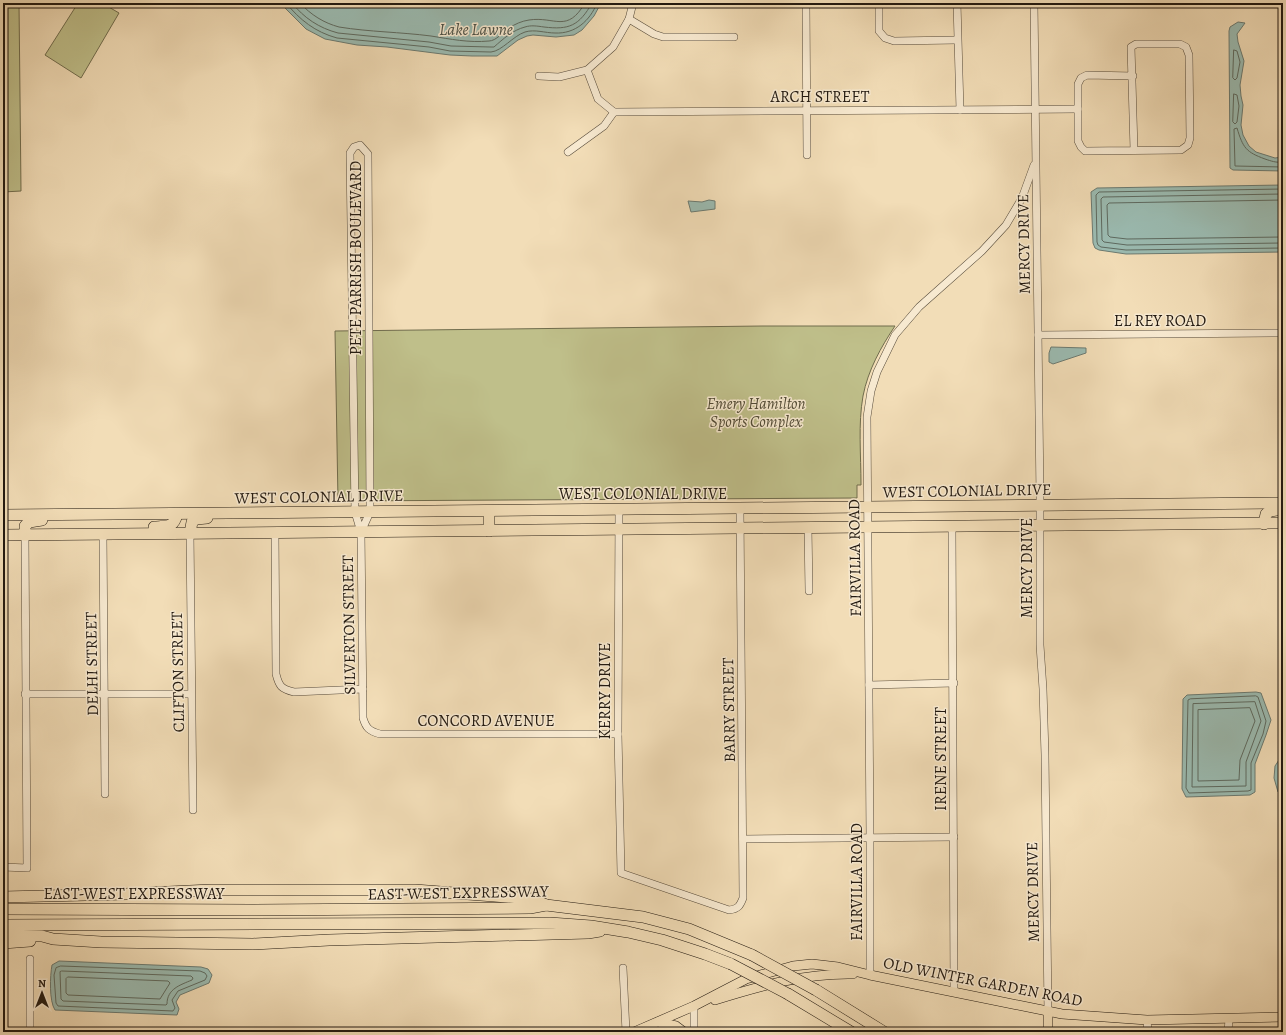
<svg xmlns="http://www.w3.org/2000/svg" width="1286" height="1035" font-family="Alegreya,serif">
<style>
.green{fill:#bfbf8a;stroke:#706c4d}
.water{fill:#9bbbb1;stroke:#6b7a71}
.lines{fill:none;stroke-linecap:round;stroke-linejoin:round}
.shore{stroke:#5e6a60;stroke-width:1}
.minor-casing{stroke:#564a3a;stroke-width:8}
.major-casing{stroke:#221910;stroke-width:10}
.highway-casing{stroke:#221910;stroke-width:12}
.minor{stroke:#f7e9d0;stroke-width:7}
.major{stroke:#f2ddb7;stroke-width:9}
.highway{stroke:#f2ddb7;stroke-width:11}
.highway-bridge-casing{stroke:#221910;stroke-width:12;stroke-linecap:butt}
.highway-bridge{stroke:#f2ddb7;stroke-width:11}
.labels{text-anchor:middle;stroke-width:3;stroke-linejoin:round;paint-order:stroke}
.street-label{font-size:16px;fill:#221910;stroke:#f7e9d0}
.park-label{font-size:16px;font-style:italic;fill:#514b35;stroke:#f7e9d0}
.water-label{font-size:17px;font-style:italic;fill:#4c5248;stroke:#f7e9d0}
</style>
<rect width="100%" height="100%" fill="#f2ddb7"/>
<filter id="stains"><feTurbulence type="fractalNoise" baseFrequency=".005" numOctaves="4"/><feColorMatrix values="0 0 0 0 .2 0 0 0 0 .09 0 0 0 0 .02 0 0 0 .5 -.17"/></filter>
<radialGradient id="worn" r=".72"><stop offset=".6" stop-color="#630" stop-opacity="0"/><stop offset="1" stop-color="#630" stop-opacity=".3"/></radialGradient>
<g class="green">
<polygon points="3,3 19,3 21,191 3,192"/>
<polygon points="78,3 102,3 119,13 81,78 45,55"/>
<path d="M762 326H895C881 347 868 370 863 396 858 424 861 455 861 485H857V498L338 501 335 331Z"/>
</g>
<g class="water">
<polygon points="280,3 601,3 594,16 582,30 574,35 556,37 533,35 527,36 518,40 497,56 472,56 450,55 387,47 357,45 325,39 306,29"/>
<polygon points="1238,22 1245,23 1237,34 1238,42 1244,61 1240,85 1241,96 1243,105 1241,125 1243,135 1249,146 1256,152 1275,158 1283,157 1283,171 1233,170 1230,168 1229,31 1230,27"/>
<polygon points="1283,185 1283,252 1126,254 1099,250 1095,248 1093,243 1091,192 1097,188"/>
<polygon points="709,200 715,201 715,209 691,212 688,201 702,202"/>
<polygon points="1051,347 1086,348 1086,353 1053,364 1049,362 1049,353"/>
<polygon points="1256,692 1261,693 1271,720 1266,735 1255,764 1255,792 1250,795 1186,797 1182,789 1183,699 1187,695"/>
<polygon points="1283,754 1283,794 1278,792 1274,778 1275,766"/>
<path d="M59 961 201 967 208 969 212 975 209 983 180 995 176 1002 179 1009 177 1015 55 1010C49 1001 50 976 52 965Z"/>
</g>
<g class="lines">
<g class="shore">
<path d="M286 3C300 20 315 32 337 38L429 47 450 51 491 52C502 51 513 36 525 32 535 29 545 33 555 33 575 34 590 21 597 3"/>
<path d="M292 3C304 18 319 28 338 33L429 42 451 46 491 47H494C503 39 513 30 525 27 531 25 537 26 544 27 569 30 579 26 592 3"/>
<path d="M300 3C311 15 324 23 339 27 370 32 400 32 431 36 450 39 469 43 489 41 496 41 503 32 509 28 515 24 522 21 529 20 555 16 567 34 585 3"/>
<polygon points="1234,50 1237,51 1240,62 1237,78 1235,80 1233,78"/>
<polygon points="1234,94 1237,95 1239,106 1237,122 1235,124 1233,122"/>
<path d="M1283 162C1276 163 1271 161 1265 159 1246 152 1243 148 1237 128L1234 129 1235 166 1283 167"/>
<polyline points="1283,189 1099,192 1096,195 1097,242 1098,245 1101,247 1126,250 1283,248"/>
<polyline points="1283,194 1103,197 1101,199 1102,240 1104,242 1127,245 1283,243"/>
<polyline points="1283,200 1109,203 1107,205 1108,235 1110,237 1127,239 1283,237"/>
<polygon points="1256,696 1258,697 1266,721 1263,734 1251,763 1251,790 1248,791 1189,793 1186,788 1188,700 1190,699"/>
<polygon points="1255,702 1261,721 1246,762 1246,786 1192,787 1193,704"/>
<polygon points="1250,708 1255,721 1240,760 1239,780 1198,781 1198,710"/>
<polygon points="61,966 200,971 205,973 207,976 205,980 178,991 172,1000 175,1008 173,1011 58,1006 56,1003 54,975 56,968"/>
<path d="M62 971 191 976 193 978 192 980C180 985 167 989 167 1004L166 1005 63 1001 61 999 60 972Z"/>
<polygon points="68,977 168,981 170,983 160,999 68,995 66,993 66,979"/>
</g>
<defs>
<g id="minor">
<polyline points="806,3 807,155"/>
<polyline points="879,3 879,31 885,38 894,41 957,40"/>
<polyline points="957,3 960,110"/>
<polyline points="1034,3 1040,496 1040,645 1043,689 1045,755 1048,1012"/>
<polyline points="629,19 654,34 663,37 734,37"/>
<polyline points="587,70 598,99 614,112 1078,109"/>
<polyline points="539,76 559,77 587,70 613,47 629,19 633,3"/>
<polyline points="1133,76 1087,75 1081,78 1078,84 1078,141 1081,147 1085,151 1181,150 1188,145 1190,138 1189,55 1186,47 1180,44 1136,44 1131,47 1134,150"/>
<polyline points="568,152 604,126 614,112"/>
<polyline points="1038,335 1283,333"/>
<path d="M619 509 618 734 621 873 729 910C738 909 740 906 743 898L740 509"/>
<polyline points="952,526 954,991"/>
<polyline points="808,528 809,591"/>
<path d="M275 532 276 674C279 686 281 689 294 692L363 689"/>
<path d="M361 532 370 512V503L368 154 360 145 354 147 350 153 355 512 361 532 363 718C366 728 369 731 380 734H618"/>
<polyline points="190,533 193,810"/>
<polyline points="103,534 105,794"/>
<polyline points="869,685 954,683"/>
<polyline points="25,694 191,694"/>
<polyline points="743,839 954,837"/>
<polyline points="3,867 27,868 25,535"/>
<polyline points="30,959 30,1032"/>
<polyline points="623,968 626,1032"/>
<polyline points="870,975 870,838 867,417 871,391 877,372 895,335 919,307 982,251 1006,225 1022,198 1034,165"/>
<polyline points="694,1006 694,1032"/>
<polyline points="1147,1020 1148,1032"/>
<polyline points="1228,1032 1229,1019"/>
</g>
<g id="major">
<path d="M715 1000C760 986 805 973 853 974"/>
<polyline points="1048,1012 1048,1032"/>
<polyline points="658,1022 676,1026 684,1032"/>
<polyline points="634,1032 694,1006 746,979 793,966 812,964 838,967 870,975 1062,1014 1147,1020 1283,1017"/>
</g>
<g id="highway">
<polyline points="489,511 489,531"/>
<polyline points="3,515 1283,503"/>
<polyline points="1264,524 1266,514 1270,511 1283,509"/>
<path d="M154 527C167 526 174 528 177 514"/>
<polyline points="190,533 192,522 196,519 207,518"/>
<polyline points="3,535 1283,523"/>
<polyline points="25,535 25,526 29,522 42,520"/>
<polyline points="3,897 126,894 211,890 415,890 533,899 546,905"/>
<polyline points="3,909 252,910 530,908 546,905 643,917 689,929 752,955"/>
<polyline points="3,925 550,923 591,926 628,932 662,940 705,954 731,964"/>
<polyline points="3,935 42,936 53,939 101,942 253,944 329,940 588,933 600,931"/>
<polyline points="3,943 30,941"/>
<polyline points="816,990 884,1032"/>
<polyline points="788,994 851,1032"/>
</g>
</defs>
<use href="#minor" class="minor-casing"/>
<use href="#major" class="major-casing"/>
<use href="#highway" class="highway-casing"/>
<use href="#minor" class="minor"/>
<use href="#major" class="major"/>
<use href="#highway" class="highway"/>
<defs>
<g id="highway-bridge">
<polyline points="752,955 816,990"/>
<polyline points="731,964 788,994"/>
</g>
</defs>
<use href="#highway-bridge" class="highway-bridge-casing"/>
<use href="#highway-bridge" class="highway-bridge"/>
</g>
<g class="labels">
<g class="street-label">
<text x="820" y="102">ARCH STREET</text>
<text transform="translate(1023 244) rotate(-91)" y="6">MERCY DRIVE</text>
<text transform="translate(355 258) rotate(-90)" y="6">PETE PARRISH BOULEVARD</text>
<text x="1160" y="326">EL REY ROAD</text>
<text transform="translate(967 490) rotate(-1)" y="6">WEST COLONIAL DRIVE</text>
<text x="643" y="499">WEST COLONIAL DRIVE</text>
<text transform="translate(319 496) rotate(-1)" y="6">WEST COLONIAL DRIVE</text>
<text transform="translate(854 558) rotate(-91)" y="6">FAIRVILLA ROAD</text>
<text transform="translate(1026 568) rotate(-90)" y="6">MERCY DRIVE</text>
<text transform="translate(348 625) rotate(-91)" y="6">SILVERTON STREET</text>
<text transform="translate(91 664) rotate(-91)" y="6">DELHI STREET</text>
<text transform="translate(177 672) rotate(-91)" y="6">CLIFTON STREET</text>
<text transform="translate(604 691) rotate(-90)" y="6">KERRY DRIVE</text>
<text transform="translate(728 710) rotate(-91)" y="6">BARRY STREET</text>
<text x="486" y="726">CONCORD AVENUE</text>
<text transform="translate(940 759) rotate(-90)" y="6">IRENE STREET</text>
<text transform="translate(856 882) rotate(-90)" y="6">FAIRVILLA ROAD</text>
<text transform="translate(458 892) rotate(-1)" y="6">EAST-WEST EXPRESSWAY</text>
<text transform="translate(1032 892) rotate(-91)" y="6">MERCY DRIVE</text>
<text x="134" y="899">EAST-WEST EXPRESSWAY</text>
<text transform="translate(983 981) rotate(11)" y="6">OLD WINTER GARDEN ROAD</text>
</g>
<g class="park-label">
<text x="756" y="409">Emery Hamilton<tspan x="756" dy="18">Sports Complex</tspan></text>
</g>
<g class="water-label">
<text x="476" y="35">Lake Lawne</text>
</g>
</g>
<rect width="1286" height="1035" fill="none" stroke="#f2ddb7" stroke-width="16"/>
<rect x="4" y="4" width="1278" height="1027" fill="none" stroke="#221910" stroke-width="2"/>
<rect x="8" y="8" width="1270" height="1019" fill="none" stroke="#221910"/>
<g transform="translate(42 993)" stroke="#f7e9d0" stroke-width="3" paint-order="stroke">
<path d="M0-3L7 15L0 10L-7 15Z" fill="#221910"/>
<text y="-6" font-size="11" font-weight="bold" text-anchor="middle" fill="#221910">N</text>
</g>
<rect width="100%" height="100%" filter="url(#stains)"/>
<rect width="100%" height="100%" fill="url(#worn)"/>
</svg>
